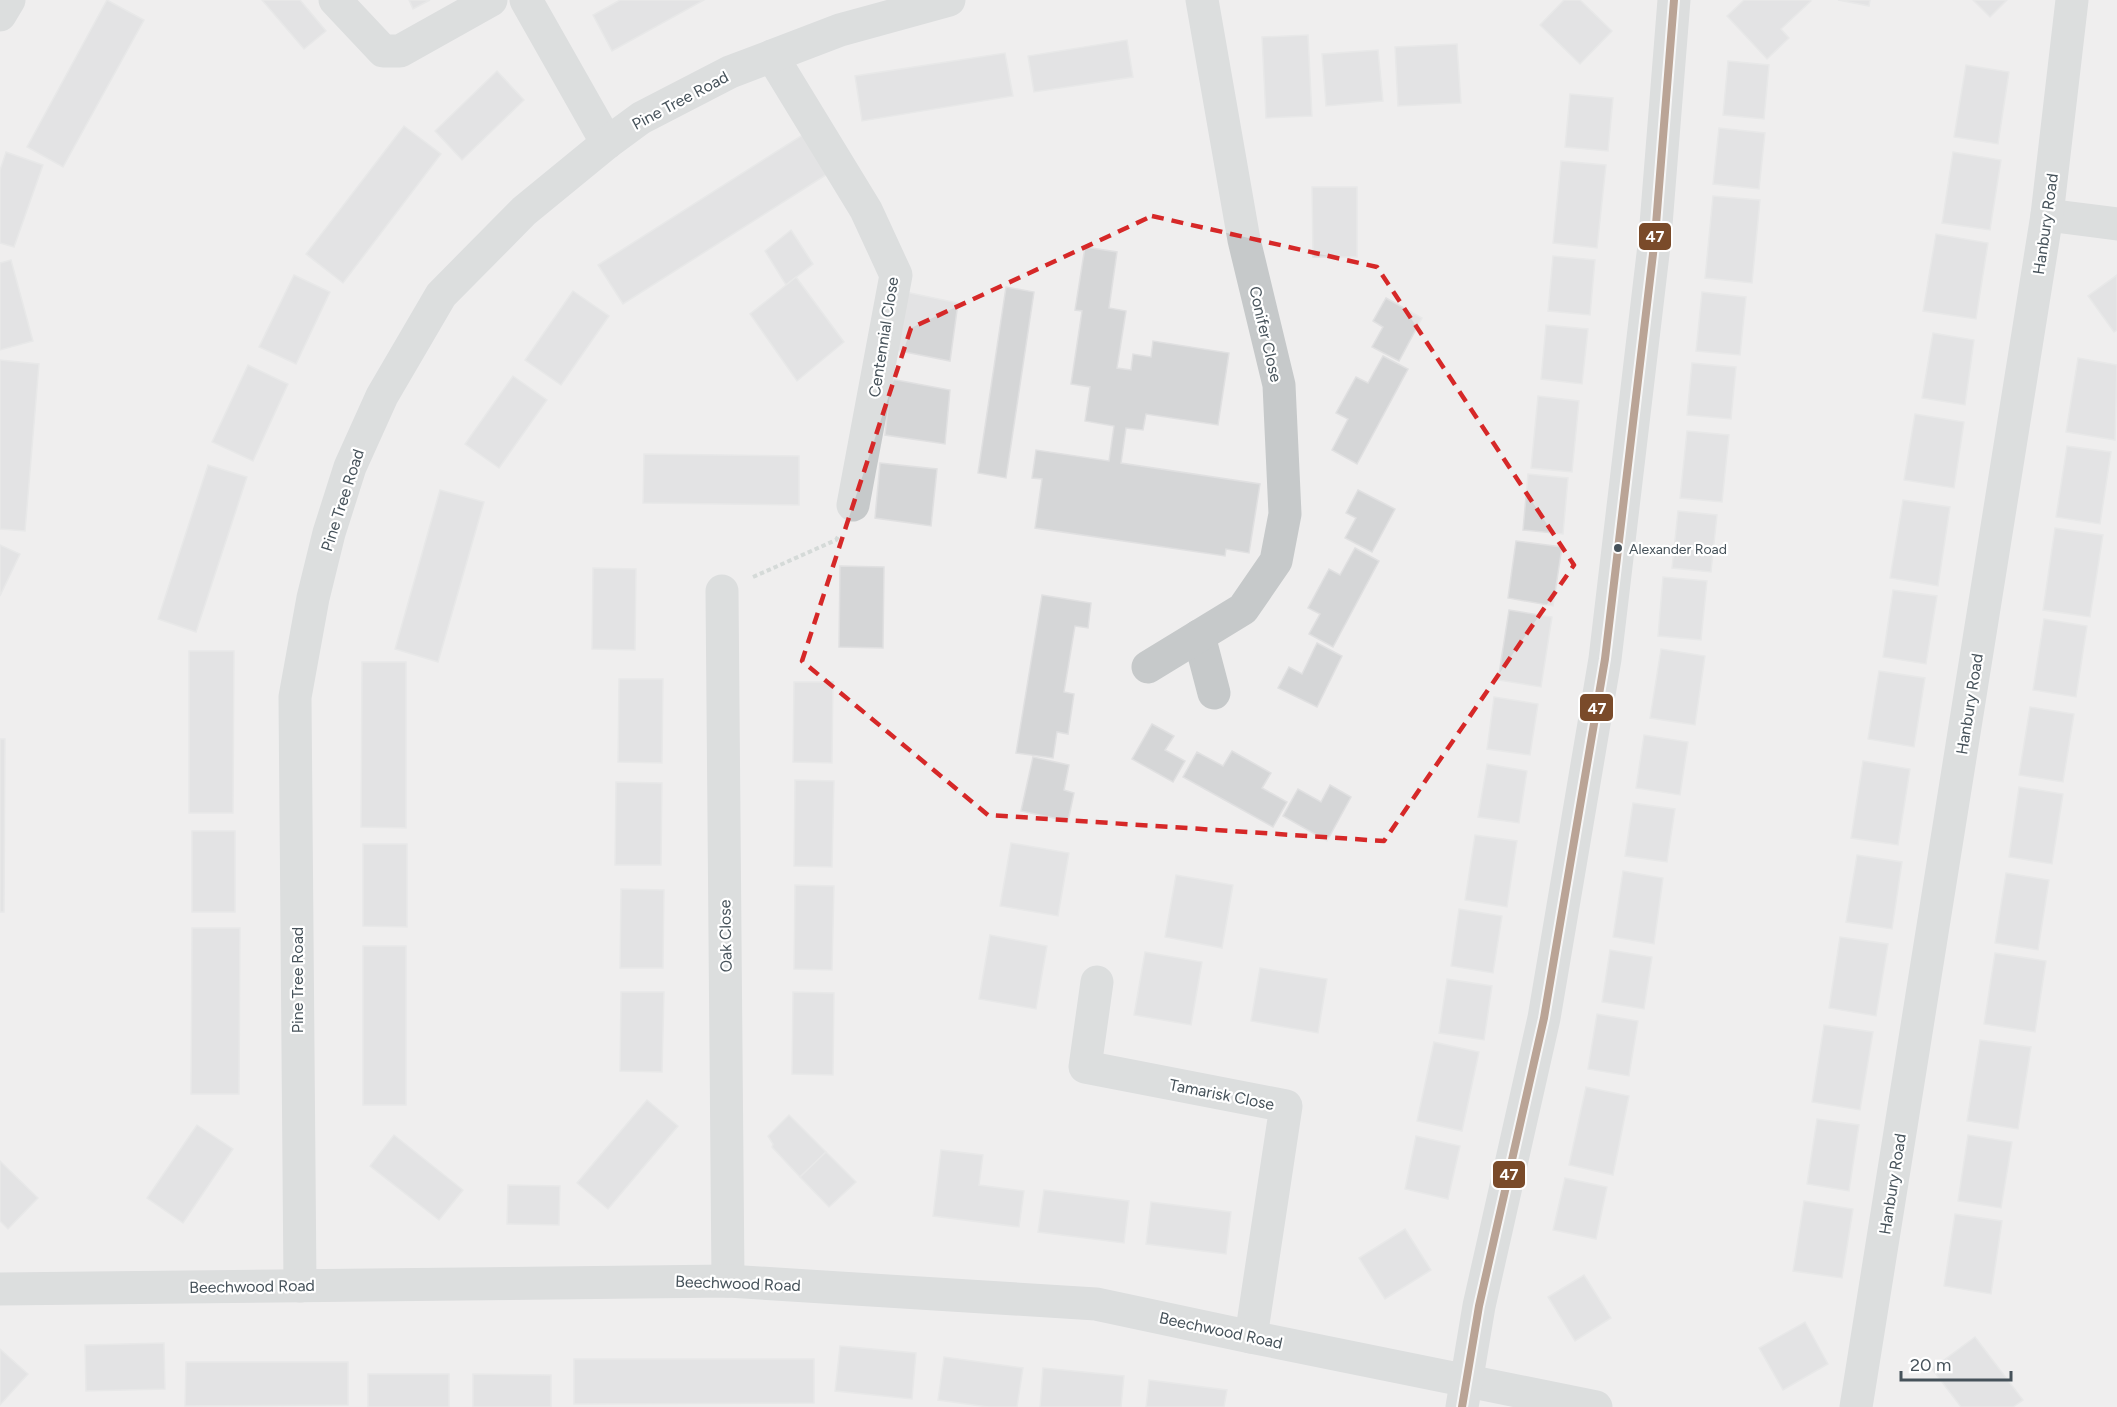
<svg xmlns="http://www.w3.org/2000/svg" width="2117" height="1407" font-family="Figtree,sans-serif">
<style>
.building{fill:#d5d6d7;stroke:#e0e0e1;stroke-width:1.5}
.lines{fill:none;stroke-linecap:round;stroke-linejoin:round}
.path{stroke:#b5c0bc;stroke-width:4;stroke-dasharray:4.5 3;stroke-linecap:butt}
.minor{stroke:#c6c9ca;stroke-width:33}
.bus-1-casing{stroke:#fff;stroke-width:12}
.bus-1{stroke:#7a4b2a;stroke-width:8}
.marked{fill:none;stroke:#d62828;stroke-width:4.5;stroke-dasharray:12 8;stroke-linejoin:round}
.bus-dot{fill:#46525a;stroke:#fff;stroke-width:2}
.labels{text-anchor:middle;stroke-width:4.5;stroke-linejoin:round;paint-order:stroke}
.bus-label{font-size:14px;fill:#46525a;stroke:#fff;text-anchor:start}
.street-label{font-size:16px;fill:#46525a;stroke:#fff}
.line-badge{stroke:#fff;stroke-width:2}
.badge-label{font-size:16px;text-anchor:middle;font-weight:bold;fill:#fff}
</style>
<rect width="100%" height="100%" fill="#efeeee"/>
<g class="building">
<polygon points="107,0 144,20 63,167 27,147"/>
<polygon points="262,0 300,0 326,31 304,49"/>
<polygon points="409,0 430,0 413,9"/>
<polygon points="620,0 704,0 612,51 593,15"/>
<polygon points="1564,0 1580,0 1612,31 1580,64 1540,25"/>
<polygon points="1744,0 1809,0 1811,1 1781,29 1789,38 1767,59 1727,16"/>
<polygon points="1838,0 1870,0 1869,6"/>
<polygon points="1973,0 2007,0 1990,17"/>
<polygon points="1308,35 1312,116 1266,118 1262,37"/>
<polygon points="1127,40 1133,77 1034,92 1028,56"/>
<polygon points="1457,44 1461,103 1398,106 1395,47"/>
<polygon points="1378,50 1383,101 1326,106 1322,54"/>
<polygon points="1005,53 1013,96 862,121 855,76"/>
<polygon points="1728,61 1769,65 1764,119 1723,115"/>
<polygon points="1966,65 2009,72 1998,144 1954,137"/>
<polygon points="497,71 524,100 462,160 435,131"/>
<polygon points="1570,94 1613,98 1608,151 1565,147"/>
<polygon points="404,126 441,154 343,283 306,254"/>
<polygon points="1719,128 1765,133 1759,189 1713,184"/>
<polygon points="804,134 829,173 623,304 598,265"/>
<polygon points="6,152 43,165 14,247 0,243 0,170"/>
<polygon points="1953,152 2001,160 1990,230 1942,223"/>
<polygon points="1561,161 1606,165 1597,248 1553,243"/>
<polygon points="1312,187 1357,187 1357,257 1313,257"/>
<polygon points="1713,196 1760,200 1752,283 1705,278"/>
<polygon points="791,230 813,264 786,285 765,251"/>
<polygon points="1936,234 1988,243 1976,319 1923,311"/>
<polygon points="1085,247 1117,252 1109,308 1126,311 1117,368 1131,370 1133,354 1151,357 1153,341 1229,353 1218,425 1146,414 1143,430 1126,428 1121,463 1260,484 1249,553 1226,549 1225,556 1035,528 1042,479 1032,478 1036,450 1109,461 1114,426 1085,421 1090,387 1071,384 1082,311 1075,310"/>
<polygon points="1553,256 1595,260 1590,315 1548,311"/>
<polygon points="11,260 33,341 0,350 0,263"/>
<polygon points="294,275 330,292 296,364 259,347"/>
<polygon points="2117,275 2117,330 2114,332 2088,296"/>
<polygon points="796,277 844,342 797,381 750,314"/>
<polygon points="1006,287 1034,292 1006,478 978,473"/>
<polygon points="573,291 609,316 561,385 525,360"/>
<polygon points="901,291 958,303 950,361 890,349"/>
<polygon points="1702,292 1746,297 1740,355 1696,351"/>
<polygon points="1386,298 1422,318 1399,361 1372,347 1383,327 1373,321"/>
<polygon points="1546,325 1588,329 1582,384 1541,379"/>
<polygon points="1933,333 1974,340 1965,405 1922,398"/>
<polygon points="1383,356 1408,369 1357,464 1332,450 1348,419 1336,413 1356,377 1368,383"/>
<polygon points="2078,358 2117,365 2115,440 2066,432"/>
<polygon points="0,360 39,364 25,531 0,529"/>
<polygon points="1692,363 1736,367 1731,419 1687,415"/>
<polygon points="248,365 288,384 253,461 212,442"/>
<polygon points="513,376 547,400 499,468 465,444"/>
<polygon points="891,379 950,390 945,444 885,435"/>
<polygon points="1538,396 1579,401 1572,472 1531,468"/>
<polygon points="1915,414 1964,422 1954,488 1904,480"/>
<polygon points="1687,431 1729,435 1722,502 1680,498"/>
<polygon points="2067,446 2111,452 2100,524 2056,517"/>
<polygon points="644,454 799,456 799,505 643,503"/>
<polygon points="880,463 937,469 931,526 875,518"/>
<polygon points="208,465 247,477 196,632 158,619"/>
<polygon points="1528,474 1568,478 1563,534 1523,530"/>
<polygon points="440,490 484,502 438,662 395,649"/>
<polygon points="1358,490 1395,509 1372,552 1345,538 1356,518 1346,513"/>
<polygon points="1903,500 1950,507 1938,586 1890,578"/>
<polygon points="1678,511 1717,515 1711,572 1672,568"/>
<polygon points="2055,528 2103,535 2090,617 2043,610"/>
<polygon points="1516,541 1562,547 1553,606 1508,598"/>
<polygon points="0,545 20,554 0,596"/>
<polygon points="1355,548 1379,561 1333,647 1309,634 1320,614 1308,608 1329,569 1340,575"/>
<polygon points="840,566 884,567 883,648 839,647"/>
<polygon points="593,568 636,569 635,650 592,649"/>
<polygon points="1663,577 1707,581 1701,640 1658,636"/>
<polygon points="1893,590 1937,596 1926,664 1883,657"/>
<polygon points="1042,595 1091,603 1088,628 1075,626 1064,692 1074,694 1068,734 1057,732 1053,758 1016,753"/>
<polygon points="1509,610 1552,617 1541,687 1498,680"/>
<polygon points="2044,619 2087,626 2076,697 2033,690"/>
<polygon points="1317,643 1342,656 1317,707 1278,688 1289,667 1302,674"/>
<polygon points="1661,649 1705,656 1695,725 1650,718"/>
<polygon points="189,651 234,651 233,813 189,813"/>
<polygon points="362,662 406,662 406,828 361,827"/>
<polygon points="1879,671 1925,678 1914,747 1868,739"/>
<polygon points="619,679 663,679 662,763 618,762"/>
<polygon points="794,682 833,682 832,763 793,762"/>
<polygon points="1494,697 1538,704 1530,755 1487,749"/>
<polygon points="2030,707 2074,714 2063,782 2019,775"/>
<polygon points="1152,724 1174,736 1165,750 1185,761 1173,782 1132,759"/>
<polygon points="1644,735 1688,742 1680,795 1636,788"/>
<polygon points="0,739 5,739 4,912 0,912"/>
<polygon points="1232,751 1271,773 1262,788 1287,802 1273,827 1183,777 1197,752 1223,766"/>
<polygon points="1033,757 1069,765 1064,790 1074,793 1068,821 1021,811"/>
<polygon points="1863,761 1910,769 1898,845 1851,838"/>
<polygon points="1487,764 1527,771 1519,823 1478,817"/>
<polygon points="795,780 834,781 832,867 794,866"/>
<polygon points="616,782 662,783 661,865 615,865"/>
<polygon points="1330,785 1351,797 1327,841 1283,816 1298,789 1321,802"/>
<polygon points="2019,787 2063,794 2052,864 2009,857"/>
<polygon points="1633,803 1675,809 1667,862 1625,856"/>
<rect x="192" y="831" width="43" height="81"/>
<polygon points="1475,835 1517,841 1507,907 1465,900"/>
<polygon points="1011,843 1069,853 1058,916 1000,906"/>
<polygon points="363,844 407,844 407,927 363,926"/>
<polygon points="1857,855 1902,862 1892,929 1846,922"/>
<polygon points="1623,871 1663,878 1654,944 1613,937"/>
<polygon points="2006,873 2049,880 2038,950 1995,943"/>
<polygon points="1176,875 1233,885 1222,948 1165,937"/>
<polygon points="795,885 834,886 832,970 794,969"/>
<polygon points="621,889 664,890 663,968 620,968"/>
<polygon points="1459,909 1502,916 1493,973 1451,966"/>
<polygon points="192,928 240,928 239,1094 191,1094"/>
<polygon points="990,935 1047,946 1036,1009 979,999"/>
<polygon points="1840,937 1888,944 1876,1016 1829,1008"/>
<rect x="363" y="946" width="43" height="159"/>
<polygon points="1610,950 1652,957 1644,1009 1602,1002"/>
<polygon points="1145,952 1202,962 1191,1025 1134,1015"/>
<polygon points="1995,953 2046,961 2035,1032 1984,1024"/>
<polygon points="1260,968 1327,979 1318,1033 1251,1021"/>
<polygon points="1447,979 1492,986 1484,1040 1439,1033"/>
<polygon points="621,992 664,992 662,1072 620,1071"/>
<polygon points="793,992 834,993 833,1075 792,1074"/>
<polygon points="1597,1014 1638,1021 1629,1076 1588,1069"/>
<polygon points="1824,1025 1873,1032 1860,1110 1812,1102"/>
<polygon points="1980,1040 2031,1047 2018,1129 1967,1121"/>
<polygon points="1434,1042 1479,1052 1462,1131 1417,1121"/>
<polygon points="1586,1087 1629,1096 1613,1175 1569,1165"/>
<polygon points="647,1100 678,1126 608,1209 577,1183"/>
<polygon points="789,1115 826,1152 800,1177 772,1147 773,1144 768,1136"/>
<polygon points="1817,1119 1859,1125 1849,1191 1807,1184"/>
<polygon points="197,1125 233,1149 183,1223 147,1198"/>
<polygon points="394,1135 463,1190 439,1220 370,1166"/>
<polygon points="1968,1135 2012,1142 2001,1208 1958,1201"/>
<polygon points="1416,1136 1460,1146 1448,1199 1405,1189"/>
<polygon points="941,1150 983,1155 979,1185 1024,1191 1019,1227 933,1216"/>
<polygon points="826,1152 856,1182 829,1207 800,1177"/>
<polygon points="0,1161 38,1198 8,1229 0,1221"/>
<polygon points="1565,1178 1607,1187 1596,1239 1553,1230"/>
<polygon points="508,1185 560,1186 559,1225 507,1224"/>
<polygon points="1044,1190 1129,1201 1124,1243 1038,1232"/>
<polygon points="1804,1201 1853,1209 1842,1278 1793,1271"/>
<polygon points="1151,1202 1231,1212 1226,1254 1146,1244"/>
<polygon points="1955,1214 2002,1221 1991,1294 1944,1286"/>
<polygon points="1405,1229 1431,1270 1385,1299 1359,1258"/>
<polygon points="1584,1275 1611,1318 1575,1341 1548,1297"/>
<polygon points="1805,1322 1828,1364 1783,1390 1759,1348"/>
<polygon points="1975,1337 2023,1400 2013,1407 1961,1407 1932,1369"/>
<polygon points="164,1343 165,1389 86,1391 85,1345"/>
<polygon points="840,1346 916,1353 912,1399 835,1391"/>
<polygon points="0,1349 28,1374 0,1405"/>
<polygon points="944,1357 1023,1368 1017,1407 988,1407 938,1400"/>
<polygon points="574,1359 814,1359 814,1403 574,1404"/>
<polygon points="186,1362 348,1362 348,1405 185,1406"/>
<polygon points="1043,1368 1124,1376 1121,1407 1040,1407"/>
<rect x="368" y="1374" width="81" height="33"/>
<polygon points="473,1374 551,1375 551,1407 473,1407"/>
<polygon points="1149,1380 1227,1390 1224,1407 1146,1407"/>
</g>
<g class="lines">
<polyline class="path" points="753,577 836,540 839,535"/>
<g class="minor">
<polyline points="335,0 383,51 400,51 491,0"/>
<polyline points="526,0 607,143"/>
<polyline points="0,15 9,0"/>
<polyline points="772,56 866,210 896,275 853,505"/>
<polyline points="2047,215 2117,224"/>
<polyline points="722,591 728,1281"/>
<polyline points="1199,636 1214,693"/>
<polyline points="1148,667 1243,609 1276,561 1285,514 1279,385 1244,240 1202,0"/>
<polyline points="1097,982 1085,1067 1286,1106 1251,1337"/>
<polyline points="300,1286 295,697 313,598 329,533 350,467 382,396 441,295 524,211 607,143 641,118 730,72 772,56 840,30 949,0"/>
<polyline points="0,1289 728,1281 1096,1304 1251,1337 1596,1407"/>
<polyline points="1462,1407 1479,1306 1544,1018 1605,659 1655,237 1674,0"/>
<polyline points="1856,1407 2047,215 2072,0"/>
</g>
<defs>
<polyline id="bus-1" points="1462,1407 1479,1306 1544,1018 1605,659 1655,237 1674,0"/>
</defs>
<use href="#bus-1" class="bus-1-casing"/>
<use href="#bus-1" class="bus-1"/>
</g>
<path d="M0 0H2117V1407H0ZM1152 216 1377 267 1574 565 1384 841 988 815 802 661 911 328Z" fill="#efeeee" fill-opacity=".55" fill-rule="evenodd"/>
<path class="marked" d="M1152 216 1377 267 1574 565 1384 841 988 815 802 661 911 328Z"/>
<circle class="bus-dot" cx="1618" cy="548" r="5"/>
<g class="labels">
<g class="bus-label">
<text x="1629" y="554">Alexander Road</text>
</g>
<g class="street-label">
<text transform="translate(680 100) rotate(-28)" y="6">Pine Tree Road</text>
<text transform="translate(2045 224) rotate(-82)" y="6">Hanbury Road</text>
<text transform="translate(1266 334) rotate(77)" y="6">Conifer Close</text>
<text transform="translate(883 337) rotate(-81)" y="6">Centennial Close</text>
<text transform="translate(342 500) rotate(-72)" y="6">Pine Tree Road</text>
<text transform="translate(1969 704) rotate(-81)" y="6">Hanbury Road</text>
<text transform="translate(725 936) rotate(-91)" y="6">Oak Close</text>
<text transform="translate(297 980) rotate(-90)" y="6">Pine Tree Road</text>
<text transform="translate(1222 1094) rotate(11)" y="6">Tamarisk Close</text>
<text transform="translate(1892 1184) rotate(-81)" y="6">Hanbury Road</text>
<text transform="translate(738 1283) rotate(2)" y="6">Beechwood Road</text>
<text transform="translate(252 1286) rotate(-1)" y="6">Beechwood Road</text>
<text transform="translate(1221 1330) rotate(12)" y="6">Beechwood Road</text>
</g>
</g>
<g class="line-badge">
<rect x="1638" y="222" width="34" height="29" rx="6" fill="#7a4b2a"/>
<rect x="1579" y="693" width="35" height="29" rx="6" fill="#7a4b2a"/>
<rect x="1492" y="1160" width="34" height="29" rx="6" fill="#7a4b2a"/>
</g>
<g class="badge-label">
<text x="1655" y="242">47</text>
<text x="1597" y="714">47</text>
<text x="1509" y="1180">47</text>
</g>
<path d="M1901 1371v9h110v-9" fill="none" stroke="#46525a" stroke-width="3"/>
<text x="1910" y="1371" font-size="18" fill="#46525a" stroke="#ffffff" stroke-width="4.5" paint-order="stroke">20 m</text>
</svg>
